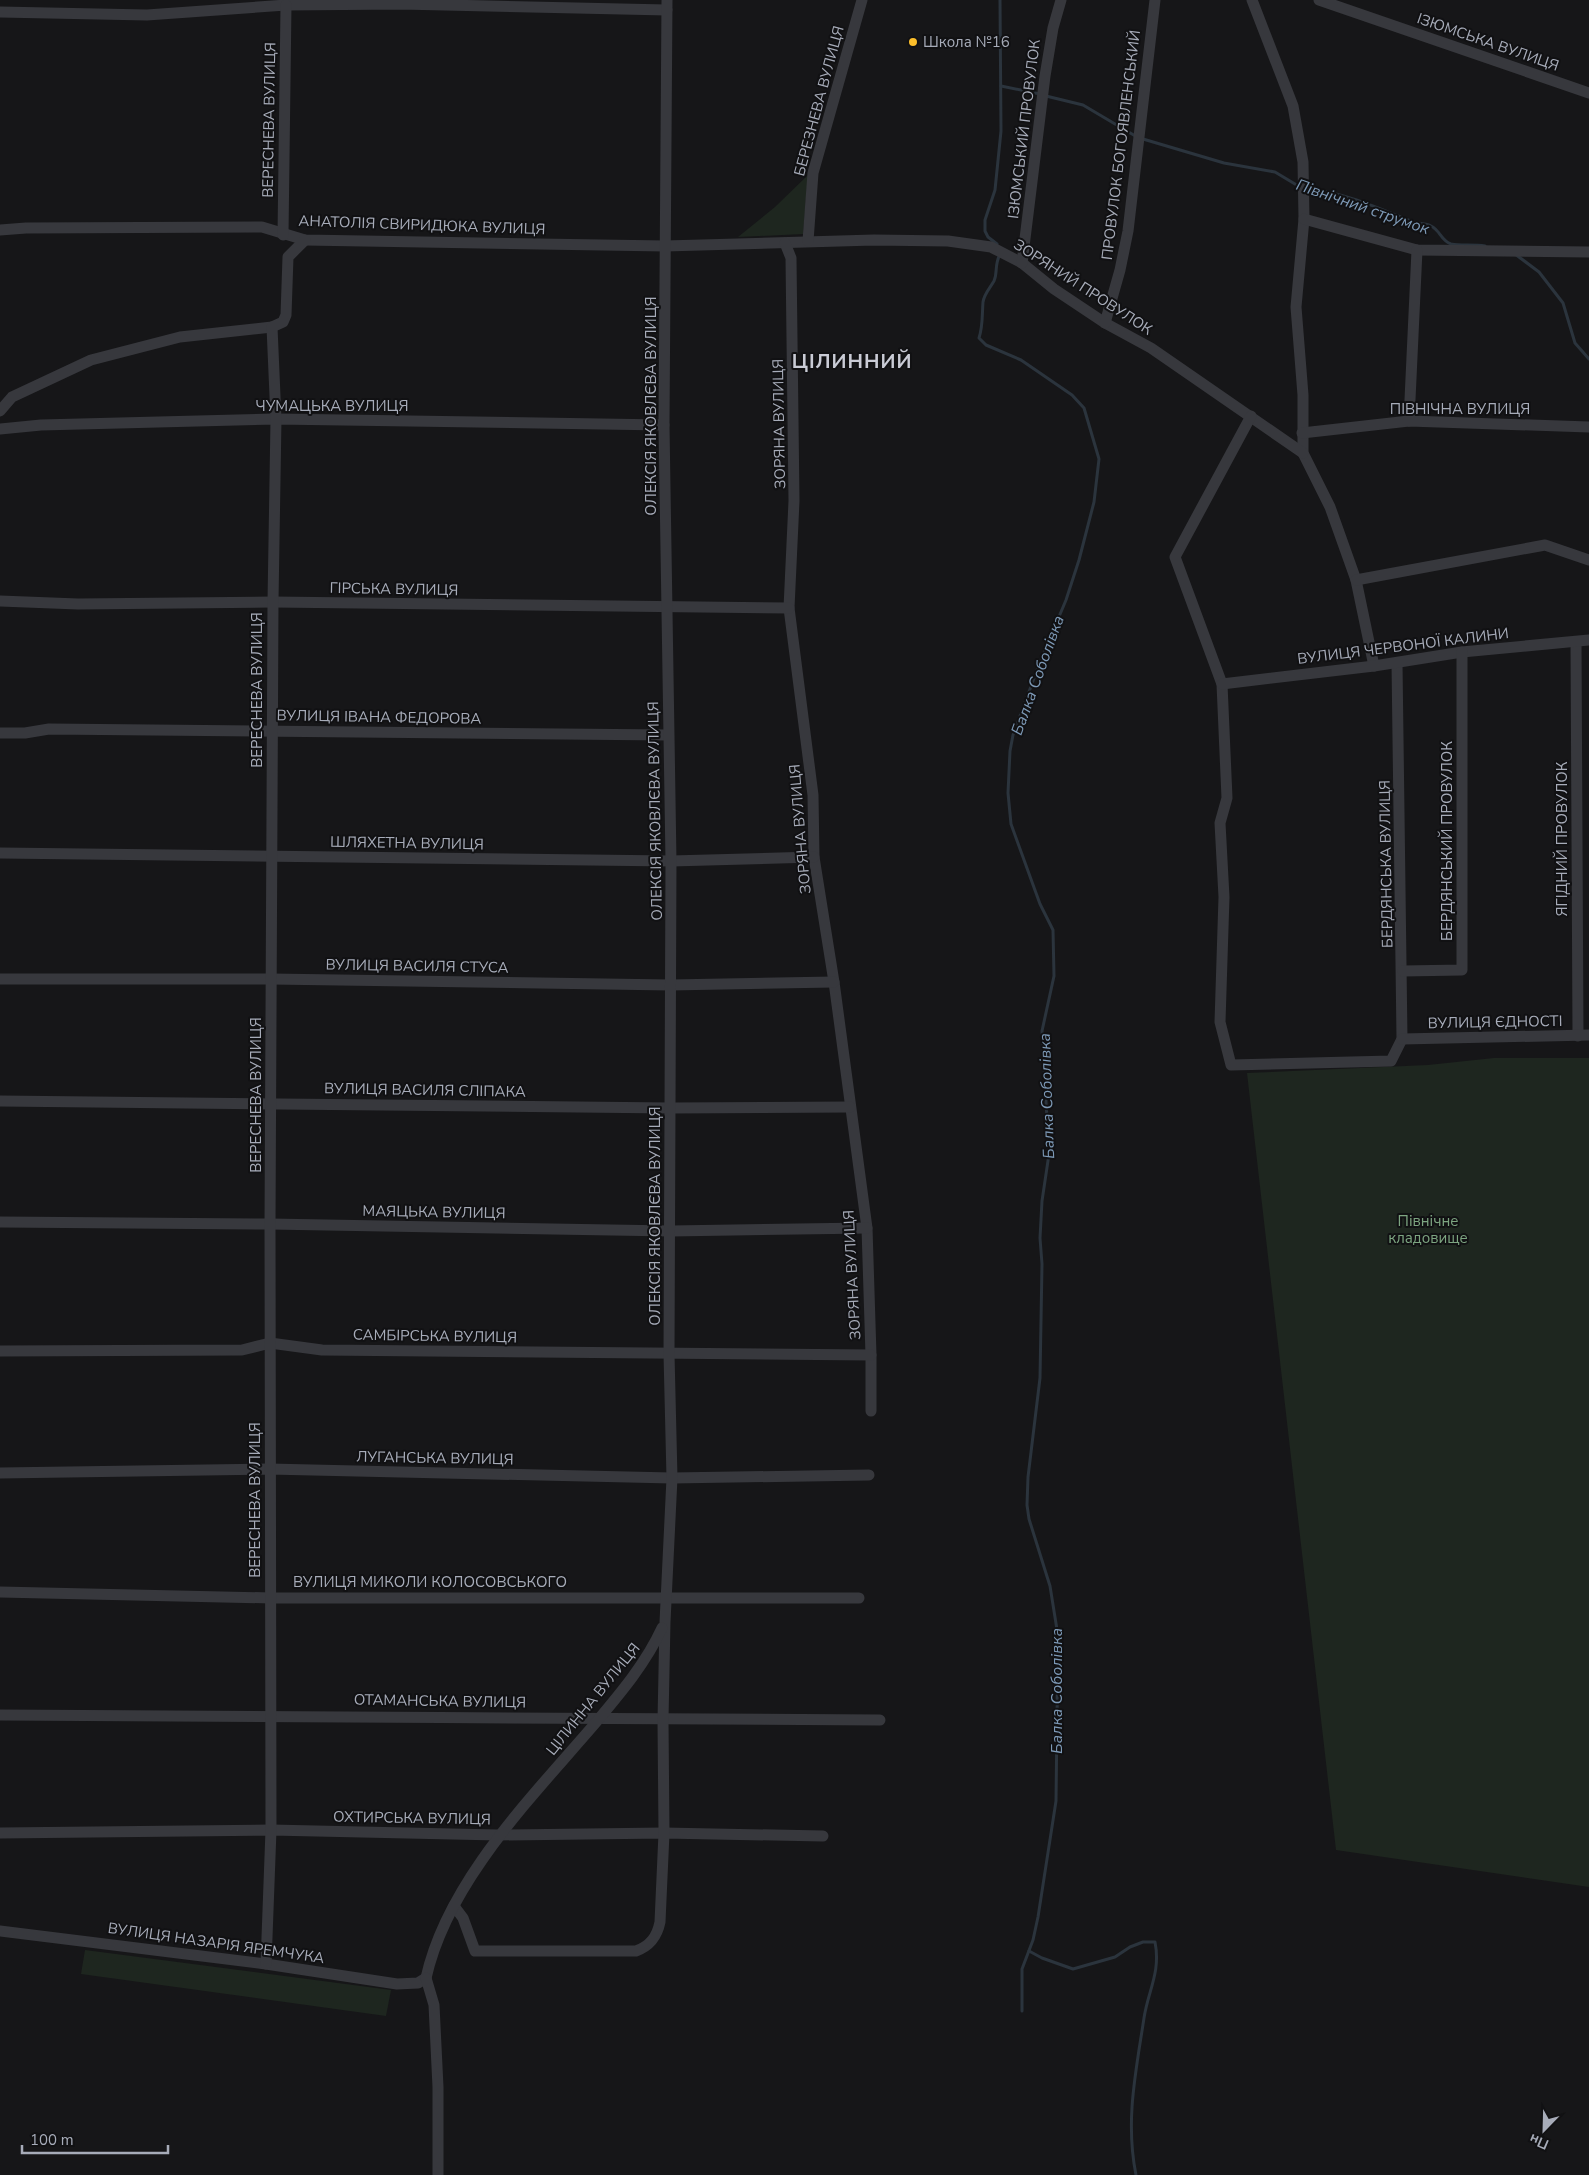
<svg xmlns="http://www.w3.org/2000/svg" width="1589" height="2175" font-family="'Nunito Sans',sans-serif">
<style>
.green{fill:#1e261f}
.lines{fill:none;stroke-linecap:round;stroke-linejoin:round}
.stream{stroke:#2b343d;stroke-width:3}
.street{stroke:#37383d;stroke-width:11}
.poi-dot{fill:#fcbe2b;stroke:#111113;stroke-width:2}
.labels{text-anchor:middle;stroke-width:4;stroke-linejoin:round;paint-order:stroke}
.poi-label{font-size:15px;fill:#a7acb9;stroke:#111113;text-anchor:start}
.street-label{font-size:15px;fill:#a7acb9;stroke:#111113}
.park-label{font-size:15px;fill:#7da581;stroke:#111113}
.water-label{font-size:16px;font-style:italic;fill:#7d99b6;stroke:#111113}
.district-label{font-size:20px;font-weight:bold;letter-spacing:1px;fill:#c9cbd5;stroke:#111113}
</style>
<rect width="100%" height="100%" fill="#161618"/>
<g class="green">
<polygon points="808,175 803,234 738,237 775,207"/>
<polygon points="1494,1058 1589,1058 1589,1887 1336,1850 1247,1073 1428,1065"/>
<polygon points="85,1950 391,1990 386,2016 81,1974"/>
</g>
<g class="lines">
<g class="stream">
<polyline points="1001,86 1040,94"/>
<polyline points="1046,96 1083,105 1137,137"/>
<polyline points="1143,139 1224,163 1275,172 1300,187"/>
<path d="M1306 189C1344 192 1378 208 1413 222 1419 224 1426 223 1431 226 1440 230 1441 241 1451 244 1461 246 1474 244 1485 246"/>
<polyline points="997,244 988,237 985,231 985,220 995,190 1001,131 1000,0"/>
<path d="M1000 254C994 266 998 272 994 281 990 288 984 294 983 302 982 315 983 326 979 338L986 345 1021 360 1072 395 1084 408 1099 459 1094 502 1079 560 1066 600 1040 662 1013 735 1010 751 1008 793 1011 824 1040 904 1053 930 1054 976 1042 1031 1049 1154 1042 1201 1040 1238 1042 1264 1040 1378 1028 1477 1027 1505 1029 1519 1050 1586 1058 1636 1056 1801 1038 1917 1033 1940 1022 1969V2011"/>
<polyline points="1515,254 1539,272 1563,303 1575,343 1589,359"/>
<path d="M1029 1951 1042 1958 1073 1969 1115 1957 1130 1947 1143 1942H1155C1161 1972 1148 1991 1144 2018 1136 2071 1125 2121 1136 2175"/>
</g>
<g class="street">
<polyline points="1252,0 1293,106 1303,162 1304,219 1296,307 1303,395 1303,453 1330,507 1356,580 1374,666"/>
<polyline points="1319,0 1589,93"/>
<polyline points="0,12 147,15 286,5 401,4 667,10"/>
<polyline points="1304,219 1417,250 1589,252"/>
<polyline points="0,230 26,228 262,227 305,240 665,246 874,240 948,241 991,247 1022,263 1054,289 1105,323 1151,348 1303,453"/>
<polyline points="283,235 286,5"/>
<polyline points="808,241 813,173 862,0"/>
<polyline points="785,243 791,258 794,501 789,608 813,795 814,857 834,982 867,1228 871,1355 871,1411"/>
<polyline points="1022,263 1045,76 1053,28 1061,0"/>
<polyline points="1105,323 1120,270 1128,231 1155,0"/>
<polyline points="0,411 12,397 91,360 180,337 272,327"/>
<polyline points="1251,416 1175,557 1222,684 1227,798 1220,823 1224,897 1220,1022 1231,1065 1391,1061 1402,1039 1397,663"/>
<polyline points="1409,421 1417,250"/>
<polyline points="0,429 41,425 276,419 664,425"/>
<polyline points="1302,433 1409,421 1589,427"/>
<polyline points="1356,580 1545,545 1589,560"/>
<polyline points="0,601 78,604 273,602 789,608"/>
<polyline points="1576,642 1578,1036"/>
<polyline points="1222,684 1374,666 1462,652 1589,640"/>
<polyline points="0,733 25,733 49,729 668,735"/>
<polyline points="0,853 671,861 814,857"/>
<polyline points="1403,971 1462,970 1462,652"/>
<polyline points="0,979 271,979 670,985 834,982"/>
<polyline points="1402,1039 1589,1035"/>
<polyline points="0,1101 671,1108 850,1107"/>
<polyline points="0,1222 270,1224 671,1231 867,1228"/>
<polyline points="0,1351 242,1350 270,1343 322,1350 871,1355"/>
<polyline points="0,1473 269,1469 672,1478 869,1475"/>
<polyline points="0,1592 271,1598 859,1598"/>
<path d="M0 1715C293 1715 587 1720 880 1720"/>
<polyline points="0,1833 271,1830 498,1835 664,1833 823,1836"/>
<path d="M454 1906 463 1918 475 1951H636C650 1946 657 1937 660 1922L664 1833 663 1720 665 1622 672 1478 669 1354 671 861 664 425 667 0"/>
<polyline points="0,1931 266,1964 397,1984 418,1983 426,1978"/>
<polyline points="266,1964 271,1830 270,1224 273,602 276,419 272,327 283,322 286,315 288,257 305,240"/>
<path d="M426 1978C447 1883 530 1799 592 1727 618 1696 645 1665 662 1628"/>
<polyline points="426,1978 434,2005 438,2087 438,2175"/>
</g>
</g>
<circle class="poi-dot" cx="913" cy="42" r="5"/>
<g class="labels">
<g class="poi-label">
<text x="923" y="47">Школа №16</text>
</g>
<g class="street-label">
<text transform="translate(1488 42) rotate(19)" y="5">ІЗЮМСЬКА ВУЛИЦЯ</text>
<text transform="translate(819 101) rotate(-75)" y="5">БЕРЕЗНЕВА ВУЛИЦЯ</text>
<text transform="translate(269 120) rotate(-89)" y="5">ВЕРЕСНЕВА ВУЛИЦЯ</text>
<text transform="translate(1024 129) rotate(-83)" y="5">ІЗЮМСЬКИЙ ПРОВУЛОК</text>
<text transform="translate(1121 145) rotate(-83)" y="5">ПРОВУЛОК БОГОЯВЛЕНСЬКИЙ</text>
<text transform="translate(422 225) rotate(2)" y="5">АНАТОЛІЯ СВИРИДЮКА ВУЛИЦЯ</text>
<text transform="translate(1083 287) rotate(33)" y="5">ЗОРЯНИЙ ПРОВУЛОК</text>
<text x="332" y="411">ЧУМАЦЬКА ВУЛИЦЯ</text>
<text transform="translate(651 406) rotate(-90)" y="5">ОЛЕКСІЯ ЯКОВЛЄВА ВУЛИЦЯ</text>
<text x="1460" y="414">ПІВНІЧНА ВУЛИЦЯ</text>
<text transform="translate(779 424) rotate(-91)" y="5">ЗОРЯНА ВУЛИЦЯ</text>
<text transform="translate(394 589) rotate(1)" y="5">ГІРСЬКА ВУЛИЦЯ</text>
<text transform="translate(1403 646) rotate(-7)" y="5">ВУЛИЦЯ ЧЕРВОНОЇ КАЛИНИ</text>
<text transform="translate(257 690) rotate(-90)" y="5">ВЕРЕСНЕВА ВУЛИЦЯ</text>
<text transform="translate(379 717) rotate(1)" y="5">ВУЛИЦЯ ІВАНА ФЕДОРОВА</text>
<text transform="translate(655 811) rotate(-91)" y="5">ОЛЕКСІЯ ЯКОВЛЄВА ВУЛИЦЯ</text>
<text transform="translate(800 829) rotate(-95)" y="5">ЗОРЯНА ВУЛИЦЯ</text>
<text transform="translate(1562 839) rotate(-90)" y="5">ЯГІДНИЙ ПРОВУЛОК</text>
<text transform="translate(1447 841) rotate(-90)" y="5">БЕРДЯНСЬКИЙ ПРОВУЛОК</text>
<text transform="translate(407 843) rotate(1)" y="5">ШЛЯХЕТНА ВУЛИЦЯ</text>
<text transform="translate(1386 864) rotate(-91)" y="5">БЕРДЯНСЬКА ВУЛИЦЯ</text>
<text transform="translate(417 966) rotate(1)" y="5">ВУЛИЦЯ ВАСИЛЯ СТУСА</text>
<text transform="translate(1495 1022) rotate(-1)" y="5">ВУЛИЦЯ ЄДНОСТІ</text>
<text transform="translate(425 1090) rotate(1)" y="5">ВУЛИЦЯ ВАСИЛЯ СЛІПАКА</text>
<text transform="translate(256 1095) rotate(-90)" y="5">ВЕРЕСНЕВА ВУЛИЦЯ</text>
<text transform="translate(434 1212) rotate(1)" y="5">МАЯЦЬКА ВУЛИЦЯ</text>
<text transform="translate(655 1216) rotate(-90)" y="5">ОЛЕКСІЯ ЯКОВЛЄВА ВУЛИЦЯ</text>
<text transform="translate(852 1275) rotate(-93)" y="5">ЗОРЯНА ВУЛИЦЯ</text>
<text transform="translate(435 1336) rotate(1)" y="5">САМБІРСЬКА ВУЛИЦЯ</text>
<text transform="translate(435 1458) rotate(1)" y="5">ЛУГАНСЬКА ВУЛИЦЯ</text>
<text transform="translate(255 1500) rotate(-90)" y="5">ВЕРЕСНЕВА ВУЛИЦЯ</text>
<text x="430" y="1587">ВУЛИЦЯ МИКОЛИ КОЛОСОВСЬКОГО</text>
<text transform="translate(593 1699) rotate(-51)" y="5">ЦІЛИННА ВУЛИЦЯ</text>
<text transform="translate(440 1701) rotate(1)" y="5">ОТАМАНСЬКА ВУЛИЦЯ</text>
<text transform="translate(412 1818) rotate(1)" y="5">ОХТИРСЬКА ВУЛИЦЯ</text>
<text transform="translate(216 1943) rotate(8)" y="5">ВУЛИЦЯ НАЗАРІЯ ЯРЕМЧУКА</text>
</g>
<g class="park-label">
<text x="1428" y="1226">Північне<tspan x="1428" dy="17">кладовище</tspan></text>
</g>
<g class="water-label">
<text transform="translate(1363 206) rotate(19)" y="6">Північний струмок</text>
<text transform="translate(1037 675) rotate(-70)" y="6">Балка Соболівка</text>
<text transform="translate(1046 1096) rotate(-92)" y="6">Балка Соболівка</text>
<text transform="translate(1056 1691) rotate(-90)" y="6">Балка Соболівка</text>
</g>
<g class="district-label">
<text x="852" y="368">ЦІЛИННИЙ</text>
</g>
</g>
<g transform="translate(1544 2130) rotate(203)" stroke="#111113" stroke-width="4" paint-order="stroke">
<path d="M0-4L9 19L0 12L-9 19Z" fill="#a7acb9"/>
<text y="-8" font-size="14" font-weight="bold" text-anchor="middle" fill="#a7acb9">Пн</text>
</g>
<path d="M22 2145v8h146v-8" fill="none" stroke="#a7acb9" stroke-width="2.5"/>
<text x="30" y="2145" font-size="15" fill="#a7acb9" stroke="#111113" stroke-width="4" paint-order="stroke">100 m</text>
</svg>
